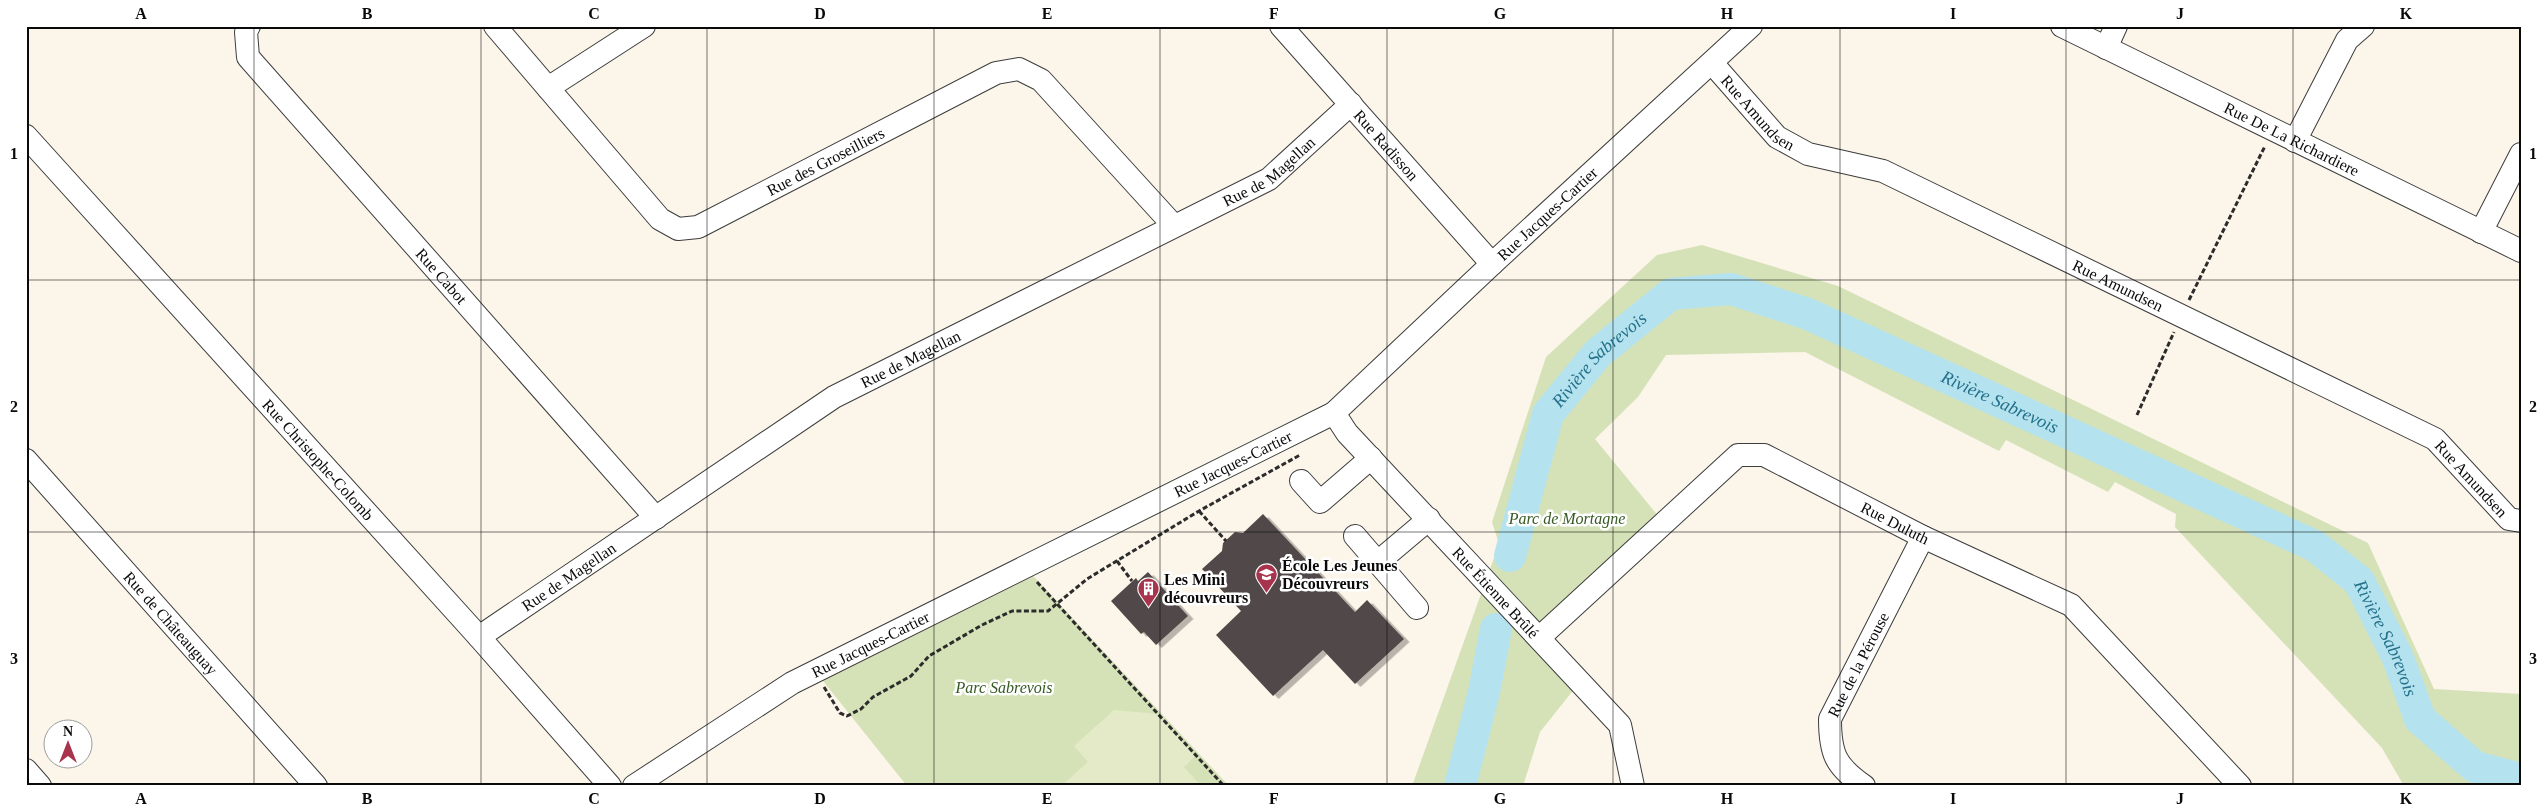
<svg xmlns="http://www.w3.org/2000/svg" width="2547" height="812" font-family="Georgia,serif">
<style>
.green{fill:#d5e2b8}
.pitch{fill:#e4eac8}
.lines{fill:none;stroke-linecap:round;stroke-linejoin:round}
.river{stroke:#b4e2ee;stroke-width:32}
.building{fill:#514a48;filter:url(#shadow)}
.minor-casing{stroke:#3d3d3d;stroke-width:24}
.path{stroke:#2c2c2c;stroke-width:3;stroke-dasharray:5 2.5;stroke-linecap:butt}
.minor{stroke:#fff;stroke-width:22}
.grid{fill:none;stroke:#0a0a0a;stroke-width:1;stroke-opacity:0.55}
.labels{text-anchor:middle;stroke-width:5;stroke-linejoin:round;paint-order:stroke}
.street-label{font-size:16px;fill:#0a0a0a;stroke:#fff}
.park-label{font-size:16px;font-style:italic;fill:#375923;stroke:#fff}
.poi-label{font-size:16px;font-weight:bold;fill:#0a0a0a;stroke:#fff;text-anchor:start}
.water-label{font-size:18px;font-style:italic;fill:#23708b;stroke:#fff}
.neatline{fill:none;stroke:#0a0a0a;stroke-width:2}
.grid-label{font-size:16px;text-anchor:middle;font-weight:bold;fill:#0a0a0a}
</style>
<defs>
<filter id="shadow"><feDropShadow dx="5.5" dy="3" stdDeviation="0" flood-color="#0004"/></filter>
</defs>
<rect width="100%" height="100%" fill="#fcf5e9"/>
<g class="green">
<polygon points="1702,245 1838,286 2368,543 2434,689 2521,694 2521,786 2404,786 2382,748 2175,527 2176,514 2115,482 2108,492 2006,440 1999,451 1805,352 1666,355 1638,397 1595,439 1664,523 1539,637 1579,683 1540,732 1523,786 1412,786 1499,544 1492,522 1546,357 1657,255"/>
<polygon points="1024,566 1229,786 907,786 815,671"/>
</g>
<polygon class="pitch" points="1114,710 1157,714 1195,756 1184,767 1201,786 1061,786 1088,762 1074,746"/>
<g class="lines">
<g class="river">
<path id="s1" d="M1510 556 1548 414 1598 353 1671 294 1731 289 1808 314 2315 546 2359 581 2398 658 2420 719 2475 767 2521 779"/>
<polyline points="1460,786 1484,692 1496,629"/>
</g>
</g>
<g class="building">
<polygon points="1263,514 1355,612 1367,600 1404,639 1355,684 1323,650 1273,696 1216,635 1241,611 1202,569 1222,551 1223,543 1235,532 1243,533"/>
<polygon points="1148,572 1188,616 1156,645 1144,632 1141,634 1111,601 1136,578 1138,581"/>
</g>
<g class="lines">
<defs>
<g id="minor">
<path id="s2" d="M249 26 246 32 248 57 656 518"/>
<path id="s3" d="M495 26 660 219 678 229 698 227 996 73 1019 69 1041 80 1174 226"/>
<path id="s4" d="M1281 26 1492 264"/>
<path id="s5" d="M2062 26 2521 251"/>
<polyline points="2106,48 2116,26"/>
<path id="s6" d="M1712 63 1777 137 1808 154 1883 171 2435 439 2509 519 2521 521"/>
<polyline points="548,88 644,26"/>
<path id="s7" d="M26 136 479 637 610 786"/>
<polyline points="2295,141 2347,40 2363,26"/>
<polyline points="2481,232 2521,154"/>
<path id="s8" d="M1334 413 1347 433 1620 725 1633 786"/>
<path id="s9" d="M26 460 316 786"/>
<polyline points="1301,481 1320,502 1371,458"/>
<polyline points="1355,536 1417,608"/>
<polyline points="1378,562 1429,519"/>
<path id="s10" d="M479 637 834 397 1269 179 1351 104"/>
<path id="s11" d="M1539 638 1738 455H1764L1923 537 2071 605 2240 786"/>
<polyline points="26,770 40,786"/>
<path id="s12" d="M634 786 792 683 1334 413 1492 264 1751 26"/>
<path id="s13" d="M1864 786C1835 766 1830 753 1830 719L1923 537"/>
</g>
</defs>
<use href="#minor" class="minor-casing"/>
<g class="path">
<polyline points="2189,300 2265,146"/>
<polyline points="2137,415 2174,332"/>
<polyline points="1199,511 1226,541"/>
<polyline points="1117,561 1132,581"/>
<polyline points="1037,582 1224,786"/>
<polyline points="824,687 840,713 847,716 861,709 873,697 911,676 929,656 982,625 1012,611 1048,611 1087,579 1199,511 1300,455"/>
</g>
<use href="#minor" class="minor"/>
</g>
<path class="grid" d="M254 26V786M481 26V786M707 26V786M934 26V786M1160 26V786M1387 26V786M1613 26V786M1840 26V786M2066 26V786M2293 26V786M26 280H2521M26 532H2521"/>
<defs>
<symbol id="school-pin" viewBox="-11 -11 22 30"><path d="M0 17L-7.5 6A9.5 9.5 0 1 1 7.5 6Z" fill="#a8334d" stroke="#fff"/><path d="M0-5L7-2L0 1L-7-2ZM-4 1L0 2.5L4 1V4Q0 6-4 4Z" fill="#fff"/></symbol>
<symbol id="building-pin" viewBox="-11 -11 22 30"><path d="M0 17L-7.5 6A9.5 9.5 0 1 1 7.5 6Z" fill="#a8334d" stroke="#fff"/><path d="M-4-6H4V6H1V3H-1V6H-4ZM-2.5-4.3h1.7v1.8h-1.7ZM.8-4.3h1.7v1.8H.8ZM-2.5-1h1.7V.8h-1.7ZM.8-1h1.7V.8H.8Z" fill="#fff"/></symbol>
</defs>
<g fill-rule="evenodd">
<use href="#school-pin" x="1254" y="562" width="25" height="34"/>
<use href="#building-pin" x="1136" y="576" width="25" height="34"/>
</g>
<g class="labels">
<g class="street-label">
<text dy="6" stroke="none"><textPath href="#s6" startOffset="68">Rue Amundsen</textPath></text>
<text dy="6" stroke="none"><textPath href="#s5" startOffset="256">Rue De La Richardiere</textPath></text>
<text dy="6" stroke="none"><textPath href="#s4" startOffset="159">Rue Radisson</textPath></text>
<text dy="6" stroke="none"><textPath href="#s3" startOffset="438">Rue des Groseilliers</textPath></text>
<text dy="6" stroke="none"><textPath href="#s10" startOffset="919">Rue de Magellan</textPath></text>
<text dy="6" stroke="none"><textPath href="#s12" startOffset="1086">Rue Jacques-Cartier</textPath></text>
<text dy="6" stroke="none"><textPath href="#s2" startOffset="324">Rue Cabot</textPath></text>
<text dy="6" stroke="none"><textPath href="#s6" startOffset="472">Rue Amundsen</textPath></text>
<text dy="6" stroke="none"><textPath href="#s10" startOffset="514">Rue de Magellan</textPath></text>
<text dy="6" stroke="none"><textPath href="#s7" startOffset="436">Rue Christophe-Colomb</textPath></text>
<text dy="6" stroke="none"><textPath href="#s12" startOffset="681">Rue Jacques-Cartier</textPath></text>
<text dy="6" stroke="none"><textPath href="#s6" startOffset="878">Rue Amundsen</textPath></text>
<text dy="6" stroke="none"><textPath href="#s11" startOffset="444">Rue Duluth</textPath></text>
<text dy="6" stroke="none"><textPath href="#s10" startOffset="108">Rue de Magellan</textPath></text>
<text dy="6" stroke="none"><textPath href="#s8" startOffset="242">Rue Étienne Brûlé</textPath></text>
<text dy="6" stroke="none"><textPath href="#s9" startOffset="218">Rue de Châteauguay</textPath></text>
<text dy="6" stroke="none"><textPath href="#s12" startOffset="276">Rue Jacques-Cartier</textPath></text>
<text dy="6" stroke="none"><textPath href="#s13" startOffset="141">Rue de la Pérouse</textPath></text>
</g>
<g class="park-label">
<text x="1567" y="524">Parc de Mortagne</text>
<text x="1004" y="693">Parc Sabrevois</text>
</g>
<g class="poi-label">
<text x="1282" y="571">École Les Jeunes<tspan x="1282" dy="18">Découvreurs</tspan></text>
<text x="1164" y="585">Les Mini<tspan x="1164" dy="18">découvreurs</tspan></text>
</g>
<g class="water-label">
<text dy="6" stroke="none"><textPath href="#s1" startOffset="222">Rivière Sabrevois</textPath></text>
<text dy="6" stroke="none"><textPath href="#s1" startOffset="672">Rivière Sabrevois</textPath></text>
<text dy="6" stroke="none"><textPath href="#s1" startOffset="1138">Rivière Sabrevois</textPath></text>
</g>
</g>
<rect width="2547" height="812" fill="none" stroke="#ffffff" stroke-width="55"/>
<g transform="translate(68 744)"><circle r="24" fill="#ffffff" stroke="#9d9d9d"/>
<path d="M0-4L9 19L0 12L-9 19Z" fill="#a8334d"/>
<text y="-8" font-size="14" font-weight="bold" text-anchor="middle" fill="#0a0a0a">N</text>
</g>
<rect x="28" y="28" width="2492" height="756" class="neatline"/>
<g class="grid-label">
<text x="141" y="19">A</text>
<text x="367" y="19">B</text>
<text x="594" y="19">C</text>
<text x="820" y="19">D</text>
<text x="1047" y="19">E</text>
<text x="1274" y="19">F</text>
<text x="1500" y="19">G</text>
<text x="1727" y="19">H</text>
<text x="1953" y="19">I</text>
<text x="2180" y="19">J</text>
<text x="2406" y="19">K</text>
<text x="14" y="159">1</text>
<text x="2533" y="159">1</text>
<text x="14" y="412">2</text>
<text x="2533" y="412">2</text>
<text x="14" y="664">3</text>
<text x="2533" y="664">3</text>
<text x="141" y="804">A</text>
<text x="367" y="804">B</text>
<text x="594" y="804">C</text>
<text x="820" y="804">D</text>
<text x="1047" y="804">E</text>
<text x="1274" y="804">F</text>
<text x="1500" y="804">G</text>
<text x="1727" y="804">H</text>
<text x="1953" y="804">I</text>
<text x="2180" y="804">J</text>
<text x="2406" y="804">K</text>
</g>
</svg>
